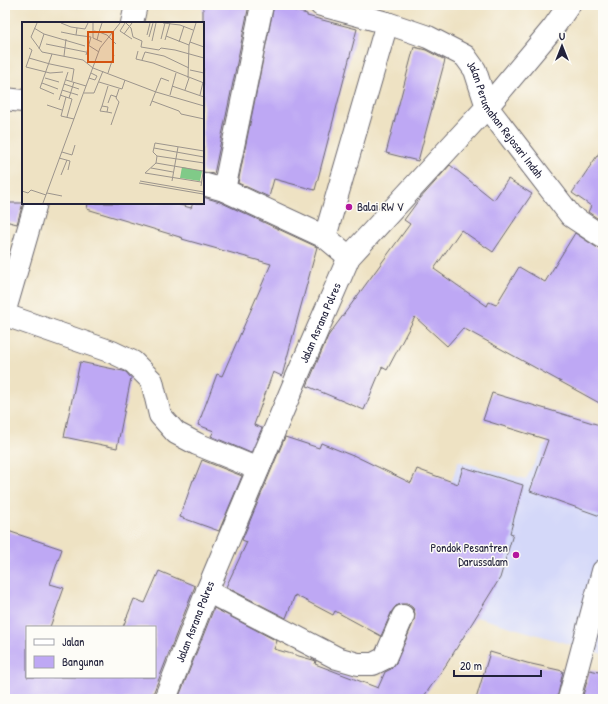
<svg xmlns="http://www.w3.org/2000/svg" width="608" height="704" font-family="'Patrick Hand',sans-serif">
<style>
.built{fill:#d4d8f9}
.building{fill:#bea8f4}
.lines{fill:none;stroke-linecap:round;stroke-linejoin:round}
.minor-casing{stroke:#69656b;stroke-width:24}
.minor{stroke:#fff;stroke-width:22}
.poi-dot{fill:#b5179e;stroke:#fdfcf7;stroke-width:1.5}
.labels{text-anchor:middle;stroke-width:3;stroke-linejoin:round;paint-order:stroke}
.street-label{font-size:12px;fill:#22223b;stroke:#fdfcf7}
.poi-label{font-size:12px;fill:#22223b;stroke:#fdfcf7;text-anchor:start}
.inset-road{fill:none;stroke:#9c958d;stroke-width:1}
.view{fill:#d45411;fill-opacity:0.15;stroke:#d45411;stroke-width:2}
.inset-edge{fill:none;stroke:#22223b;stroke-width:2}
</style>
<rect width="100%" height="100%" fill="#fdfcf7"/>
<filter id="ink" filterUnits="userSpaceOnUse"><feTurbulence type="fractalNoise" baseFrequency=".025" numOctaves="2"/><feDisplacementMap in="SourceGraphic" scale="8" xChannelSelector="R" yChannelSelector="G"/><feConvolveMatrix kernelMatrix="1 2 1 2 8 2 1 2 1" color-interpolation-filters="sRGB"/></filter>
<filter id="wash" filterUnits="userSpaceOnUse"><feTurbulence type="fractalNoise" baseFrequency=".012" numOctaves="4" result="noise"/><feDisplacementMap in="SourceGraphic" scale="16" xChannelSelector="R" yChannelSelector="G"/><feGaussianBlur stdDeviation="0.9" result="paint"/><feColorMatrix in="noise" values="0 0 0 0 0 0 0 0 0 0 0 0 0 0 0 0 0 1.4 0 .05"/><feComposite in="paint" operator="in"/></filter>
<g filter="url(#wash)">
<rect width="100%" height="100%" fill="#eee2c3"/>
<polygon class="built" points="544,445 603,467 603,654 463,613 443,510 458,461 526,479"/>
<g id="blocks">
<g class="building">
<polygon points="203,5 249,5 214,174 203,172"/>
<polygon points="274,5 307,14 307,16 357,29 315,190 274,179 269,197 238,183"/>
<polygon points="414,47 426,50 445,60 418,161 386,153"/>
<polygon points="603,147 603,222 588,212 591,206 572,193"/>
<polygon points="450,165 494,200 508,179 532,194 493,252 461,230 434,269 487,306 489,302 496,305 519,267 545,282 575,233 596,247 603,249 603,405 463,328 447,346 415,317 387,370 382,367 364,410 307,386 328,336 410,224 404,220 418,201"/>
<polygon points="203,197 220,202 317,247 282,376 273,372 254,425 262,428 251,453 211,436 214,431 198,425 217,374 222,376 271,264 182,239 183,238 87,209 88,203 173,203 191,208 193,203 203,203"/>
<polygon points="5,203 23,203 17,224 5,221"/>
<polygon points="80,362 123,371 126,372 131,378 117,448 64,437"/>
<polygon points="492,393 603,426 603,517 530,491 548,440 483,420"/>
<polygon points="285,437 319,448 321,443 353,456 353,455 411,483 417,469 458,484 463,467 523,485 510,533 513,534 500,578 446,665 422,699 178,699 214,608 277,641 274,649 313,660 316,661 315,664 378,688 385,672 391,669 396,663 414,621 415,614 413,608 408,604 401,604 396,606 392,611 381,636 335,611 333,615 295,595 286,618 226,587 247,542 242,540"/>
<polygon points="202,460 242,476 219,531 180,517 193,480 194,480"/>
<polygon points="5,530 62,549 50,584 64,588 50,627 27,627 27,677 155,677 155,627 123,627 134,599 145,603 159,571 195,586 153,694 153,699 5,699"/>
<polygon points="490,652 527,663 563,671 557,699 476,699"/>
<polygon points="590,670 603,673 603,699 582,699"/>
</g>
</g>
</g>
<g filter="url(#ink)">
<use href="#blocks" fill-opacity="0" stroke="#69656b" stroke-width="1"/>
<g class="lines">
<defs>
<g id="minor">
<path id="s1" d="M321 5 387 23 428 37 465 56 475 70 487 107 571 216 603 237"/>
<polyline points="132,23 136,5"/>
<polyline points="5,99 23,101"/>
<polyline points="203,184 224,190 325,237"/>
<polyline points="224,190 262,5"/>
<polyline points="349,257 325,237 387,23"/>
<polyline points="5,310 36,203"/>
<polyline points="5,315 112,352 133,362 152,381 160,415 176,433 197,444 258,469"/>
<polyline points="207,591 337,658 358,664 373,664 385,658 403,616"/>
<path id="s2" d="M165 699 207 591 296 379 349 257 487 107 553 28 569 5"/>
<polyline points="569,699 603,571"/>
</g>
</defs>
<use href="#minor" class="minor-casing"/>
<use href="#minor" class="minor"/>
</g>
</g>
<g class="poi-dot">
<circle cx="349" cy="207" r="4"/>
<circle cx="516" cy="555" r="4"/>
</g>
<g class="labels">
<g class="street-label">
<text dy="4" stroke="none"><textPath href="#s1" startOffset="229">Jalan Perumahan Rejosari Indah</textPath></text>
<text dy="4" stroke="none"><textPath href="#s2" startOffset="407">Jalan Asrana Polres</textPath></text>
<text dy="4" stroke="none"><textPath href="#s2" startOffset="83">Jalan Asrana Polres</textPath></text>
</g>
<g class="poi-label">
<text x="357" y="211">Balai RW V</text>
<text x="508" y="552" text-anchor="end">Pondok Pesantren<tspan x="508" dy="14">Darussalam</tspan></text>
</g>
</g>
<g transform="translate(22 22)">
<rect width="182" height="182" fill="#eee2c3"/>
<path d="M160 145 180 149 178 159 158 156Z" fill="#80ca88"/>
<path class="inset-road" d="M15 1 9 15 20 30 61 38 71 46 134 70 182 84M39 1 49 5 63 7 66 1M71 1V16L80 20M80 1 77 10 85 13 94 22M103 1 98 9 110 17M104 1 109 6 111 15 120 19 119 25 137 28 139 26 153 28 182 36M141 1 158 3 171 8M12 6 22 12 63 24M72 9 77 10 75 18M39 10 54 13 55 6M102 12 110 1M54 13 69 15 64 33M125 13 128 1M144 14 167 23M127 15 131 1M139 17 143 1M143 18 148 1M130 19 134 1M157 20 162 4M168 20 182 25M24 22 64 30M66 23 77 30M17 27 22 12M116 29 114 37 131 41 182 61M30 32 18 66 32 72M42 34 44 17M7 36 28 42M120 38 123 30 142 34 167 46M28 42 52 47 50 59M4 45 28 51 41 50M4 45 10 28 7 26M168 48 182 51M86 51 92 33M23 56 37 60M67 56 73 58 75 54 69 51M166 56 167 23 174 1M44 58 64 64M77 60 100 67 103 58M20 61 36 67M42 62 57 67M86 64 80 84 86 85 85 90 90 91M150 64 182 75M40 68 56 73M163 68 167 56M62 71H72L81 49M38 73 50 77 45 95M148 73 154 51M178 73 181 60M44 75 39 94 52 97M47 76 52 60M37 78 46 50M130 79 157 89 159 92 182 97M86 81 89 73 95 75M25 83 40 88M80 84 78 89 85 90M128 84 139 56 147 59M89 103 97 80 94 76 97 67M132 126 182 135M40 130 50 133 53 123M135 134 182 141M37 136 48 139 46 148M134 141 181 149M129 146 151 150M123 151 134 141 135 134 131 130 133 121 182 129M123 151 179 160M39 153 45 138M118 159 182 170M150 159 156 125M117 161 181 172M179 164 182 144M0 169 6 171 9 168 24 173M25 171 40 174M21 181 78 26 98 1"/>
<path class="view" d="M66 10H91V40H66Z"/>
<rect width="182" height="182" class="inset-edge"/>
</g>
<rect width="608" height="704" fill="none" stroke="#fdfcf7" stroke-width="20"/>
<rect x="26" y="626" width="130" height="52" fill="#fdfcf7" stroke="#a5a5ac"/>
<rect x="34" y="639" width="20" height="6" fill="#ffffff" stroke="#a5a5ac"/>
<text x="62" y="646" font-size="12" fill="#22223b">Jalan</text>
<rect x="34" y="656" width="20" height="12" fill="#bea8f4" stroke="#a5a5ac"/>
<text x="62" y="666" font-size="12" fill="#22223b">Bangunan</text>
<g transform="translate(562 46)" stroke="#fdfcf7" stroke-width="3" paint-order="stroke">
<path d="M0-3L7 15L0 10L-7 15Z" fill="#22223b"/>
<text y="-6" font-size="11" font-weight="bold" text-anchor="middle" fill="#22223b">U</text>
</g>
<path d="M454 670v6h87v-6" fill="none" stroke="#22223b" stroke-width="2"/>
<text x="460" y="670" font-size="12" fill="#22223b" stroke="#fdfcf7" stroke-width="3" paint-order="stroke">20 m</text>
</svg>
